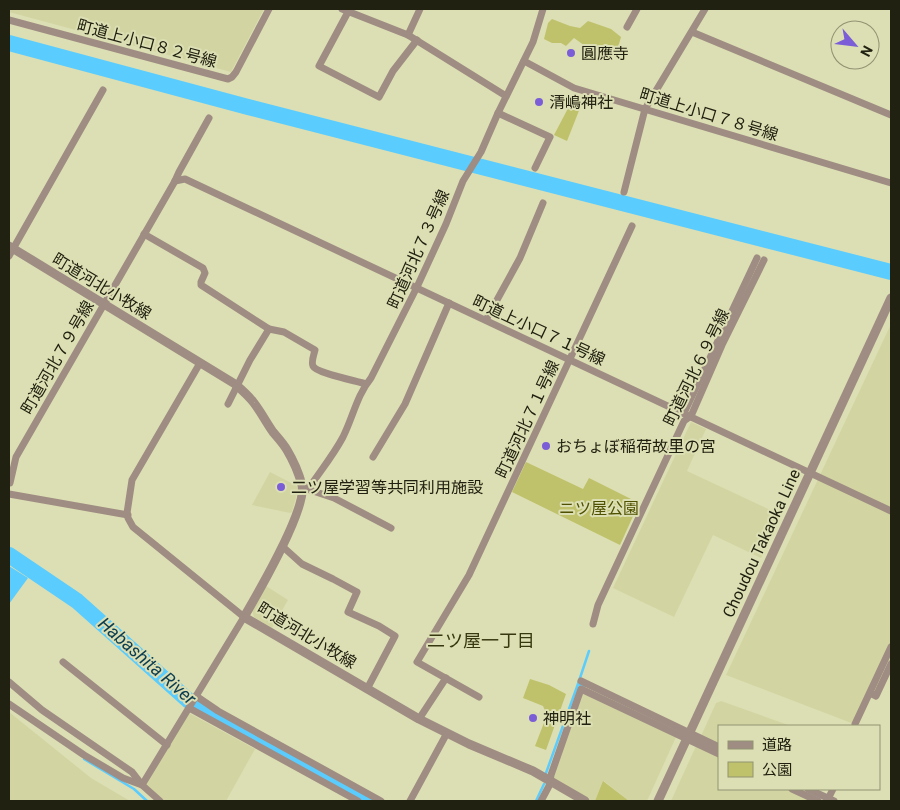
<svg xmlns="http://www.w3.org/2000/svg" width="900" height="810" font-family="Roboto,'Noto Sans JP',sans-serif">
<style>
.built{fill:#d2d5a2}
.green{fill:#bfc26a}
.water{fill:#5bccfe}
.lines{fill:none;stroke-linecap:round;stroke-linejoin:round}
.stream{stroke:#5bccfe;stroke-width:2.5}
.river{stroke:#5bccfe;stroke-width:16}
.minor{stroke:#9f8d83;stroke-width:7}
.tertiary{stroke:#9f8d83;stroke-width:9}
.poi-dot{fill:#7a5dd7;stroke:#dcdfb3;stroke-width:2}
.labels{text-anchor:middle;stroke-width:4;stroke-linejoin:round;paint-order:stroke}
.street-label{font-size:16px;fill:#212111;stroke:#dcdfb3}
.poi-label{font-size:16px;fill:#212111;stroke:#dcdfb3;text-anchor:start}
.park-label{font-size:16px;fill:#4f5000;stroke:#dcdfb3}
.neighbourhood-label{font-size:18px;fill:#373710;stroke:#dcdfb3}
.water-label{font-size:18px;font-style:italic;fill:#0a3d51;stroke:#dcdfb3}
</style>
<rect width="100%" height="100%" fill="#dcdfb3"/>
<g class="built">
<polygon points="9,9 264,9 231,72 9,12"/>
<polygon points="891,324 891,669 877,699 870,696 854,724 726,675"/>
<polygon points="691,422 706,429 687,471 781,515 761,558 713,535 674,617 613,588"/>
<polygon points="270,472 297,486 298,491 292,512 290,513 252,505"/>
<polygon points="266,586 288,600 272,628 254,617 252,610"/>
<polygon points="581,693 676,737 647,801 629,801 604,781 595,801 592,801 551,777"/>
<polygon points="721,701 791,726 719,726 719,745 701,736 716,703"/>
<polygon points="9,712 91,778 130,801 9,801"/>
<polygon points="189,713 255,749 226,801 165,801 146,785"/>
<polygon points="696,746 719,756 719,789 788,789 814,801 671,801"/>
</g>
<g class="green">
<polygon points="552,19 570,26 580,28 588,21 611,29 621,37 617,51 610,56 588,48 574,38 566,46 561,43 552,43 544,39 548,23"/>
<polygon points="575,95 584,98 567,141 554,135"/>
<polygon points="526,462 583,489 589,478 639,503 620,545 512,492"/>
<polygon points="530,679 549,685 566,694 546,750 535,746 547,715 543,706 523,698"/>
<polygon points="603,781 629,801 595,801"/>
</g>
<polygon class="water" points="9,566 28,578 9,604"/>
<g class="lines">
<g class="stream">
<polyline points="584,687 578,684 589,651"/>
<polyline points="84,759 134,789 147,801"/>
<polyline points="546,773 578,684"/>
<polyline points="536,801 544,784"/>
</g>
<g class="river">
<polyline points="9,43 248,107 891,272"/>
<polyline points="9,555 77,601 189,701 370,801"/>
</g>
<g class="minor">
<polyline points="342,9 408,35 506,96"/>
<polyline points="348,12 319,66 379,97 393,71 417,40"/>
<polyline points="9,20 228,79 232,77 236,72 269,9"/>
<polyline points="627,27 637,9"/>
<polyline points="692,32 891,115"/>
<polyline points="408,35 420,9"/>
<polyline points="524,61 574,88 891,183"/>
<polyline points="498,113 550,137 535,168"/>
<polyline points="175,181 185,179 891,511"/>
<polyline points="624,192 645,109 705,9"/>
<path d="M144 234 203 268 205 273 201 282V285L269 329 284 332 315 350C314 354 311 362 313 366 316 373 357 381 366 384"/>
<polyline points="9,256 103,90"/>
<polyline points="486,320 520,258 543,203"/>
<polyline points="228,404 250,360 269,329"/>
<polyline points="684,413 757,258"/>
<polyline points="373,457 405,404 449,303"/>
<polyline points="10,483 16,457 175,181 179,172 209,118"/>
<polyline points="307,489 334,498 391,528"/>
<path d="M302 491 307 489 311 485C322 469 334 454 343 437 353 417 357 395 371 378L417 287 446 224 463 181 481 152 498 113 533 42 543 9"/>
<polyline points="9,494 128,515"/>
<polyline points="282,546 302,564 333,579 357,592 348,612 379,626 395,636 367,689"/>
<polyline points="593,624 598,605 684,421 691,416 722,345 764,260"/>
<polyline points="63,662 167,745"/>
<polyline points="581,681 719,747"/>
<polyline points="9,682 42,710 132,772 142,785 160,801"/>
<polyline points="870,693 876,696 891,664"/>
<polyline points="196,696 218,711 381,801"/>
<polyline points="479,697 417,662 469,575 632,226"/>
<polyline points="9,704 84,755 123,778 142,785 244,617 133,527 128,518 127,513 132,480 200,363"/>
<polyline points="189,708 358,801"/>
<polyline points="419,719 446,678"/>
<polyline points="855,724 891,647"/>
<polyline points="792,789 818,801"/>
<polyline points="808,789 834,801"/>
<polyline points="410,801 447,733"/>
<polyline points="541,801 549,786 551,775 581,689 719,754"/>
<polyline points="827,801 833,789"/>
</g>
<g class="tertiary">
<path d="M9 246 235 384C242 390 249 396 254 403 261 412 266 422 273 432 278 438 283 443 287 450 293 460 299 474 302 485 307 509 258 593 244 617L419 719 469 744 533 771 585 801"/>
<polyline points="658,801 891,298"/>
</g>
</g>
<g class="poi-dot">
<circle cx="571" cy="53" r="5"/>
<circle cx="539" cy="102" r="5"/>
<circle cx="546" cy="446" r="5"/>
<circle cx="281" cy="487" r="5"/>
<circle cx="533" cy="718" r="5"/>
</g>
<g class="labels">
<g class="street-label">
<text transform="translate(147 43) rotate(15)" y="6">町道上小口８２号線</text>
<text transform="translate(709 114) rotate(17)" y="6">町道上小口７８号線</text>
<text transform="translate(418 249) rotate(-66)" y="6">町道河北７３号線</text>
<text transform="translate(102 286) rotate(31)" y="6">町道河北小牧線</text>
<text transform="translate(539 330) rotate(25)" y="6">町道上小口７１号線</text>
<text transform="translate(57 357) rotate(-60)" y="6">町道河北７９号線</text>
<text transform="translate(696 367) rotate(-64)" y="6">町道河北６９号線</text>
<text transform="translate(527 419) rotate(-65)" y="6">町道河北７１号線</text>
<text transform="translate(761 543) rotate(-65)" y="6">Choudou Takaoka Line</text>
<text transform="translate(307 635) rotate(31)" y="6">町道河北小牧線</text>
</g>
<g class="poi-label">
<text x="581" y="59">圓應寺</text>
<text x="549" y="108">清嶋神社</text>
<text x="556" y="452">おちょぼ稲荷故里の宮</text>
<text x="291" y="493">二ツ屋学習等共同利用施設</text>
<text x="543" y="724">神明社</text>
</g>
<g class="park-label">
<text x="599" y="514">ニツ屋公園</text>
</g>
<g class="neighbourhood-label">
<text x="481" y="647">二ツ屋一丁目</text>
</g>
<g class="water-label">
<text transform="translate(147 661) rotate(41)" y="6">Habashita River</text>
</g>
</g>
<rect width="900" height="810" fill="none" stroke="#212111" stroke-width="20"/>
<rect x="718" y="725" width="162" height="65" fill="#dcdfb3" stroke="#919372"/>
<rect x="728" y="741" width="25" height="8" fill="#9f8d83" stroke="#919372"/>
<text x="762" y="750" font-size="15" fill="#212111">道路</text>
<rect x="728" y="762" width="25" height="15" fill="#bfc26a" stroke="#919372"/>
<text x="762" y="775" font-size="15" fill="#212111">公園</text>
<g transform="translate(855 45) rotate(118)"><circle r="24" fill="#dcdfb3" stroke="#919372"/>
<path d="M0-4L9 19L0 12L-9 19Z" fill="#7a5dd7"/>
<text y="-8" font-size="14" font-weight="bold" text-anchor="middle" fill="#212111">N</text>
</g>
</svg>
